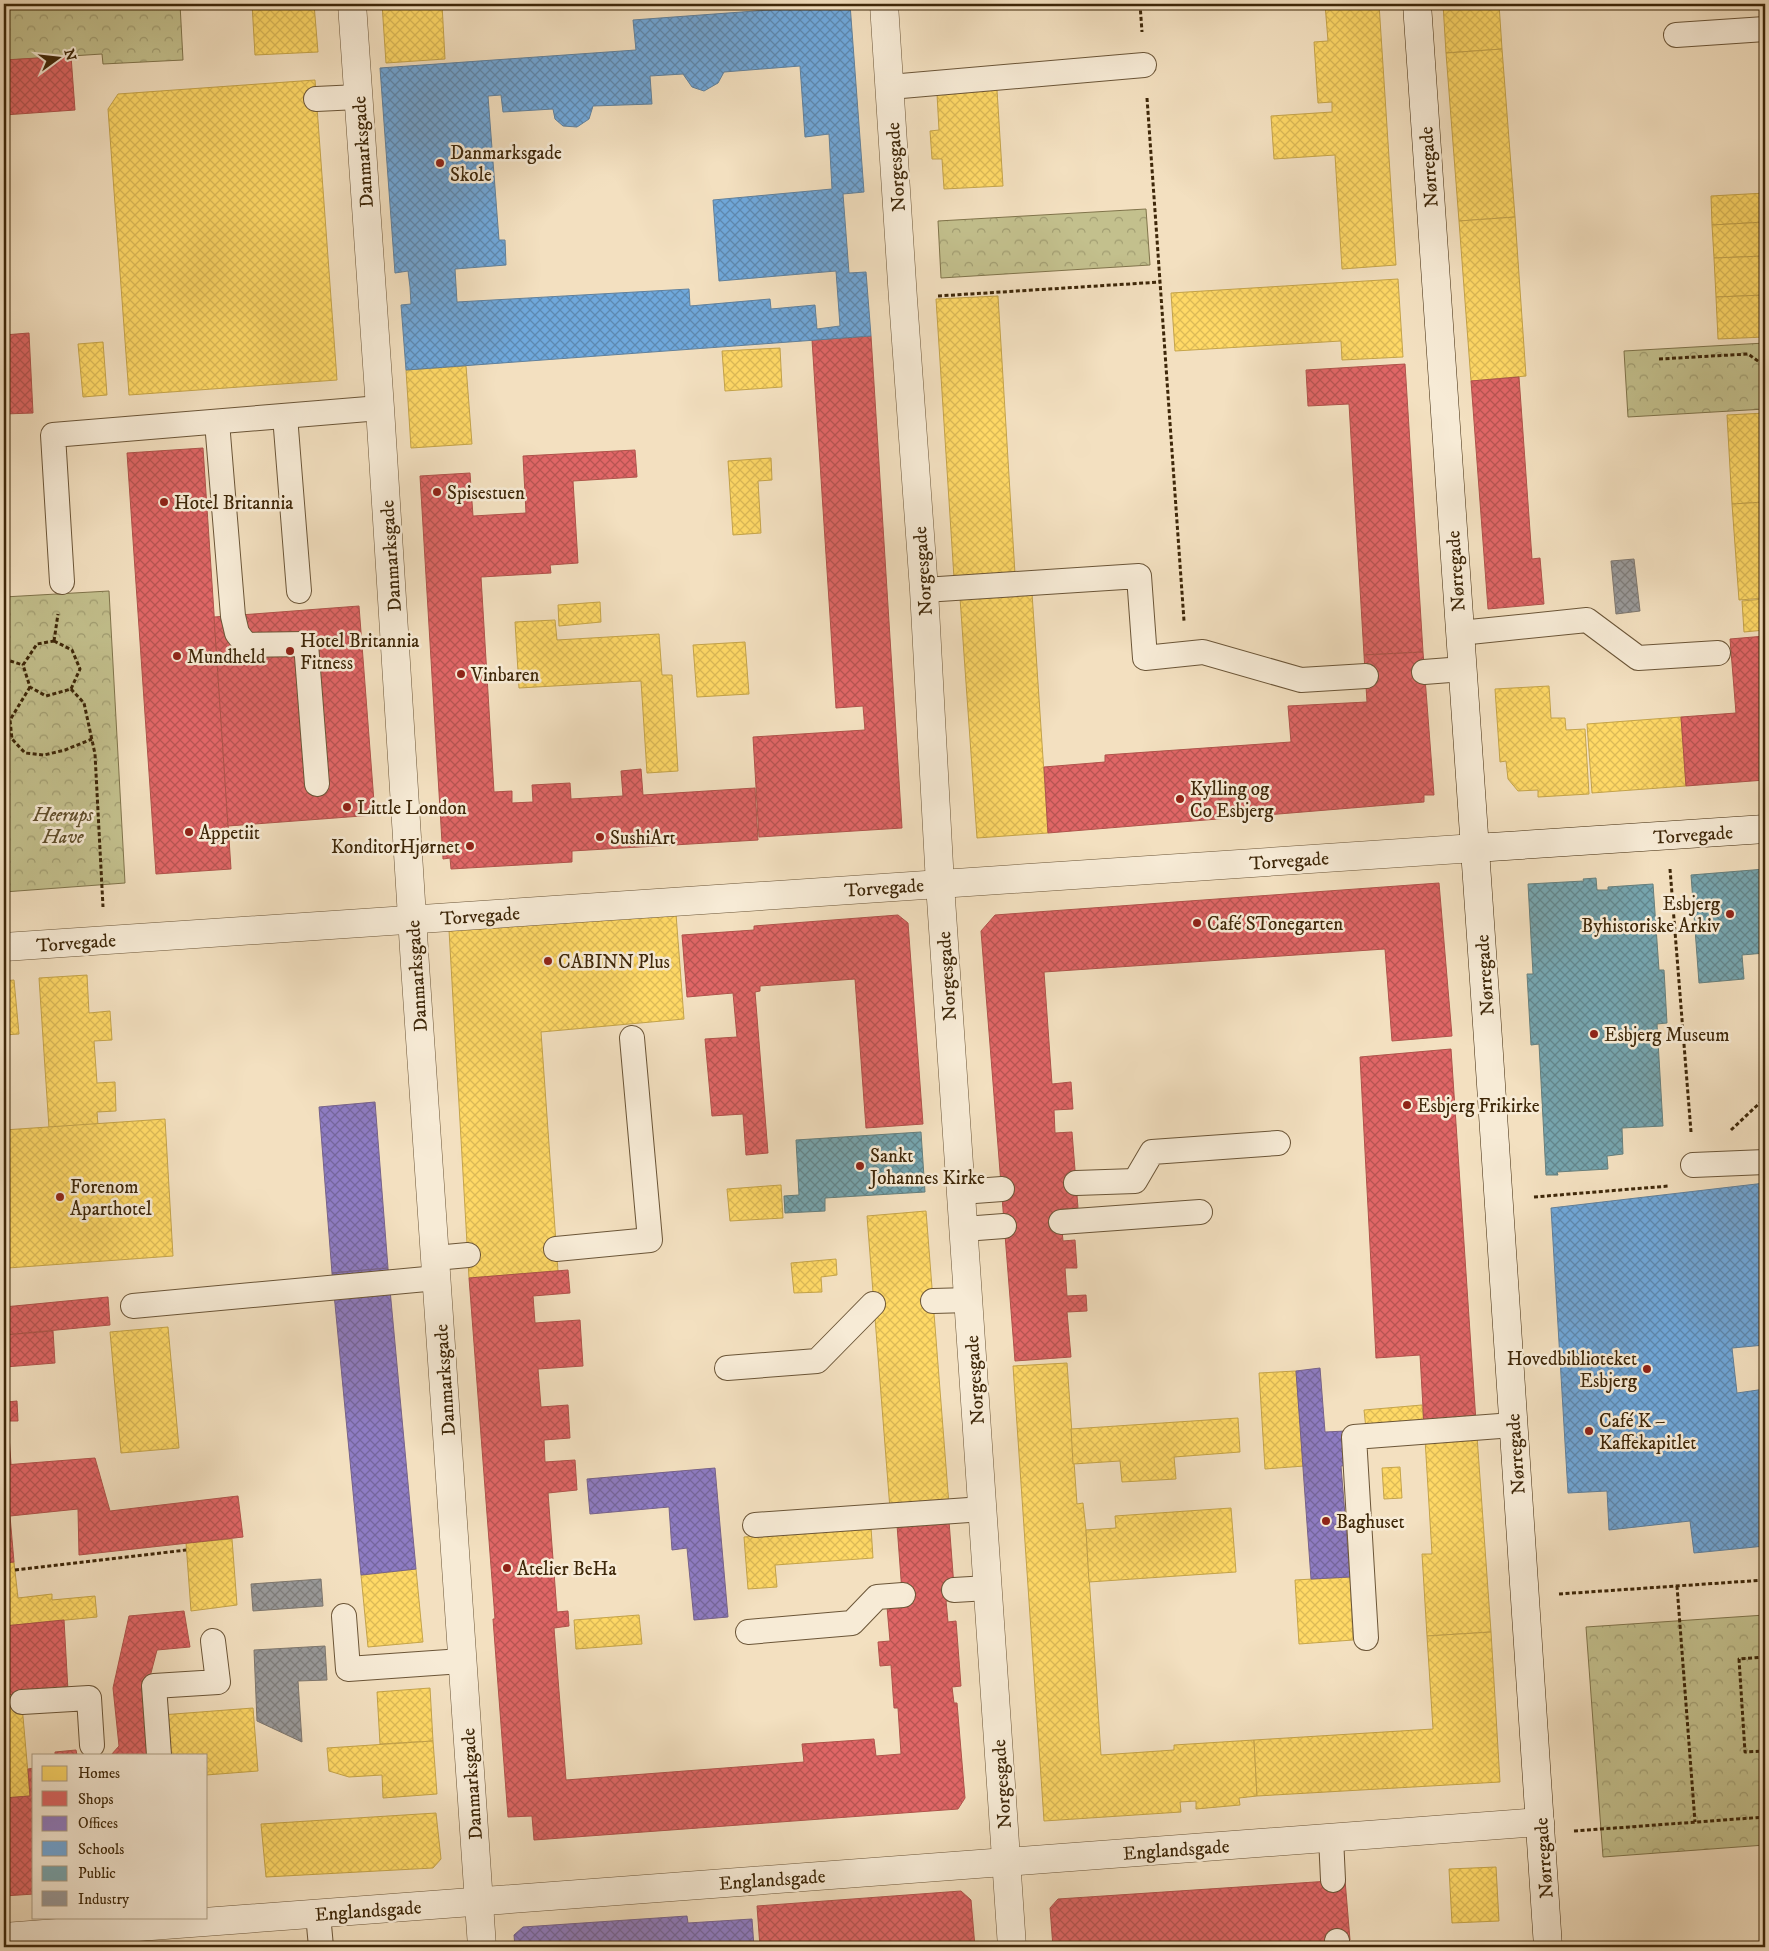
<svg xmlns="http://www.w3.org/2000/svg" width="1769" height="1951" font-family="'IM FELL DW Pica',serif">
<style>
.park{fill:url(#park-crowns);stroke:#80744b}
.homes{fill:url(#homes-cross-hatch);stroke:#c5a44a}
.shops{fill:url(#shops-cross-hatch);stroke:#af534a}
.offices{fill:url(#offices-cross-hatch);stroke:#76628b}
.schools{fill:url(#schools-cross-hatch);stroke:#60819d;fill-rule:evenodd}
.public{fill:url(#public-cross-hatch);stroke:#657f7d}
.industry{fill:url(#industry-cross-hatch);stroke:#7e776e}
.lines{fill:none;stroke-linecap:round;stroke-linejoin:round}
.lane-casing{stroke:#6b5537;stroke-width:26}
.street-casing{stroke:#6b5537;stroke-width:29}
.secondary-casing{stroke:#3e2709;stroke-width:29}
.path{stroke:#3e2709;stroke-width:3;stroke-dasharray:4 2.5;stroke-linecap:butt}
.lane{stroke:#f7ebd6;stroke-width:24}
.street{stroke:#f7ebd6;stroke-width:28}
.secondary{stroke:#f7ebd6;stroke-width:28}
.poi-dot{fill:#8f2418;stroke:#f7ebd6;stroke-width:2}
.labels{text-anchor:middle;stroke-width:5;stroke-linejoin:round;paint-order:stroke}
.street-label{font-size:19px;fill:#3e2709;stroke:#f7ebd6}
.poi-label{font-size:19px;fill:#3e2709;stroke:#f7ebd6;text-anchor:start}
.park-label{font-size:19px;font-style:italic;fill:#5f4d2a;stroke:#f7ebd6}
</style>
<defs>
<pattern id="park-crowns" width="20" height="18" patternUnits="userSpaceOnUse" patternTransform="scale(1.25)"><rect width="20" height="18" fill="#c3c08d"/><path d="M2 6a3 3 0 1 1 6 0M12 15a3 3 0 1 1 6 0" fill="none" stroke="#a09c71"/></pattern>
<pattern id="homes-cross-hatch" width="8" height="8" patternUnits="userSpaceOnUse" patternTransform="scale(1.25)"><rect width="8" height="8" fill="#ffd966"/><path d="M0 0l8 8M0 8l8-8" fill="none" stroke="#dcba57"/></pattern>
<pattern id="shops-cross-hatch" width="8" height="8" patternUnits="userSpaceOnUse" patternTransform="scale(1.25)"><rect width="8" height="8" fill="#e06666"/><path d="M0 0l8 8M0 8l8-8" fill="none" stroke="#b75452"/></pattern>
<pattern id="offices-cross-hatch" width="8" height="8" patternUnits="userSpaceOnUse" patternTransform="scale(1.25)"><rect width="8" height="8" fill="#8e7cc3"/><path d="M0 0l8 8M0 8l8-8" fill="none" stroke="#75669d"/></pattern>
<pattern id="schools-cross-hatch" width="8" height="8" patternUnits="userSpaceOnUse" patternTransform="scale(1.25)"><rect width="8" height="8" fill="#6fa8dc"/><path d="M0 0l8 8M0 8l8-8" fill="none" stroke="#5d89b1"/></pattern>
<pattern id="public-cross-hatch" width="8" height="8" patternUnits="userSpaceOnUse" patternTransform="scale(1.25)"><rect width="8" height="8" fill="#76a5af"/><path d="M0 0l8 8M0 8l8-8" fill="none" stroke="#62868d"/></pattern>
<pattern id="industry-cross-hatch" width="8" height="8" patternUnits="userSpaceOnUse" patternTransform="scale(1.25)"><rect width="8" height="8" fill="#999"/><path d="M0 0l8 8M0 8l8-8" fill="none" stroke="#7e7d7b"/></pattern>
</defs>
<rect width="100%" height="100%" fill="#f3e0c0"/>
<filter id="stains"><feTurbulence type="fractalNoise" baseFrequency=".004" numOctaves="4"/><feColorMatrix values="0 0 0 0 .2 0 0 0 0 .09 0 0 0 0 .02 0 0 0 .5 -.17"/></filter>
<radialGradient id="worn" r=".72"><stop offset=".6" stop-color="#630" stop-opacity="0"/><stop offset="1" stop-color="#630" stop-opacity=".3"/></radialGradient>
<g class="park">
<polygon points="6,4 180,4 183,60 103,64 102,54 9,60"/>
<polygon points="1146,209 1150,265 941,278 938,221"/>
<polygon points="1765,343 1765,409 1628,417 1624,351"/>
<polygon points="109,591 125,883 4,892 4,597"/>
<polygon points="1765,1615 1765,1845 1603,1857 1586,1627"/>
</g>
<g class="homes">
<polygon points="252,4 314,4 318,52 255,55"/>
<polygon points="382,4 442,4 445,59 386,63"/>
<polygon points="1325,4 1379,4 1396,265 1342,269 1335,155 1274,159 1271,116 1332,112 1332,102 1318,103 1314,42 1328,41"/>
<polygon points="1443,4 1499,4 1502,49 1446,53"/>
<polygon points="1502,49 1515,217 1459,221 1446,53"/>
<polygon points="315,80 337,380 129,395 108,109 118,94"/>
<polygon points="997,90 1003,186 944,189 942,159 932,159 930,131 939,130 937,94"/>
<polygon points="1765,193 1765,222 1712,225 1711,196"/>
<polygon points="1515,217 1526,376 1471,381 1459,221"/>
<polygon points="1765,222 1765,256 1714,258 1712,225"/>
<polygon points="1765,256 1765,295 1716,297 1714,258"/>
<polygon points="1398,279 1403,357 1342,360 1341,341 1175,351 1171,293"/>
<polygon points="1765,295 1765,337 1718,339 1716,297"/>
<polygon points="998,296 1015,574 954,578 936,299"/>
<polygon points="103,342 107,395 83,397 78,344"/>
<polygon points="780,348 782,387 725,391 722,351"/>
<polygon points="466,366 472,444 411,448 406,370"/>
<polygon points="1765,413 1765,502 1732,504 1727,415"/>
<polygon points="771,458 772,480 758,481 761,533 733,535 728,461"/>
<polygon points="1765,502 1765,598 1739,600 1732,504"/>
<polygon points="1032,593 1048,833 977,838 960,598"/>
<polygon points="1765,599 1765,630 1744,632 1742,601"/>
<polygon points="600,602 601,622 559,626 558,605"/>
<polygon points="555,620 557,640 659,634 662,675 672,675 678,771 647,773 641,681 519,688 515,622"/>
<polygon points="745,642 749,694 697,697 693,645"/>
<polygon points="1549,686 1551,718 1565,718 1566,730 1585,729 1589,794 1538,797 1538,790 1518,791 1508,779 1506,761 1500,762 1495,689"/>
<polygon points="1681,717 1686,786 1592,793 1587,724"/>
<polygon points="676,914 684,1019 541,1032 558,1271 469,1278 449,930"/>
<polygon points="87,975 89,1013 110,1011 112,1040 94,1041 97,1083 115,1082 116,1111 97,1112 98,1125 49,1128 39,978"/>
<polygon points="14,980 19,1034 4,1035 4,981"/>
<polygon points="165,1119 173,1256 8,1268 9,1279 4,1280 4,1130"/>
<polygon points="781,1185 783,1218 730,1221 727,1189"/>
<polygon points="926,1211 949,1505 890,1509 867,1216"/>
<polygon points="836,1259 837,1275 821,1277 822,1292 794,1293 791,1263"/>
<polygon points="168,1327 179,1448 121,1453 110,1332"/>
<polygon points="1067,1363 1077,1504 1083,1503 1086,1530 1101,1755 1174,1750 1174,1745 1254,1740 1257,1796 1239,1798 1240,1805 1196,1809 1196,1801 1180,1802 1181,1812 1044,1821 1013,1366"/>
<polygon points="1296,1371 1304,1466 1265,1469 1259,1373"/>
<polygon points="1422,1405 1424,1425 1366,1429 1364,1410"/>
<polygon points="1238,1418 1240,1452 1174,1457 1176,1479 1122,1482 1120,1461 1073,1464 1071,1429"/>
<polygon points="1477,1436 1491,1632 1427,1636 1422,1554 1432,1554 1425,1439"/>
<polygon points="1400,1467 1402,1498 1384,1499 1382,1468"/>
<polygon points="1231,1508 1236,1572 1089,1582 1086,1530 1116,1528 1115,1516"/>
<polygon points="871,1527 873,1558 775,1565 777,1587 748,1589 744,1537"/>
<polygon points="232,1539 237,1605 191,1611 186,1543"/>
<polygon points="14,1562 18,1598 52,1594 52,1600 95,1596 97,1617 4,1626 4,1563"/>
<polygon points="416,1569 423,1642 368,1647 361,1575"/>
<polygon points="1350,1577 1353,1640 1299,1644 1295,1580"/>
<polygon points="639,1615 642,1644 576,1649 574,1620"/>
<polygon points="1491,1632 1500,1782 1257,1796 1254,1740 1433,1729 1427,1636"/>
<polygon points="430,1688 433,1741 380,1744 377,1692"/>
<polygon points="21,1694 30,1796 4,1798 4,1695"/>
<polygon points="253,1708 258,1771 206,1775 206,1755 164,1755 161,1715"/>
<polygon points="433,1741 437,1794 383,1798 382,1775 349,1777 329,1771 327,1748"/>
<polygon points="436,1813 441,1859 433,1868 266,1877 261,1824"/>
<polygon points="1496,1867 1499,1921 1452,1923 1449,1869"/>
</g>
<g class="shops">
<polygon points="71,56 75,110 4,115 4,60"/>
<polygon points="29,333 33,413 4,414 4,335"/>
<polygon points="871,336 902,828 759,837 753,737 865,730 863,706 836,708 812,340"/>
<polygon points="1405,364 1423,652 1364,655 1349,404 1308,406 1306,370"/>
<polygon points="1519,377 1532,559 1540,558 1544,604 1488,609 1471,381"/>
<polygon points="203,448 231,869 156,874 127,453"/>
<polygon points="635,450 637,477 573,481 578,563 550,565 551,573 481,577 494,792 512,791 512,803 533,802 532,785 570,783 571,799 623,796 621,771 641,769 643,795 755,788 758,840 572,851 572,862 451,869 450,858 443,859 420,476 470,473 473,516 526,513 523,456"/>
<polygon points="359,606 375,815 228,826 214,617"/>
<polygon points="1765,636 1765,780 1686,786 1681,717 1736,713 1730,639"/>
<polygon points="1423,652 1434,795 1424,795 1424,802 1048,833 1044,767 1105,762 1105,755 1291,742 1288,706 1367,702 1364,655"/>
<polygon points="1439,883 1452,1036 1392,1041 1385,949 1044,972 1052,1084 1071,1082 1073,1109 1054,1110 1055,1133 1072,1132 1078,1208 1060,1209 1063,1241 1075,1240 1077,1268 1065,1268 1067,1296 1086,1295 1087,1311 1067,1312 1071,1357 1015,1361 981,931 995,915"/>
<polygon points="898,915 908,923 923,1124 866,1128 855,979 760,986 760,991 755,992 768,1153 746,1155 743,1114 712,1116 705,1039 737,1037 733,993 687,997 682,935 754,930 754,926"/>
<polygon points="1451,1049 1476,1422 1424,1425 1420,1355 1376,1358 1360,1057"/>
<polygon points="568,1270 570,1293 533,1296 535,1323 580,1320 583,1366 538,1369 541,1407 568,1405 570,1438 544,1440 545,1462 575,1460 577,1490 548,1493 557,1612 568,1611 569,1626 554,1628 566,1780 804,1762 802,1744 874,1739 876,1756 901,1754 898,1708 894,1708 891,1665 880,1666 878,1642 890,1641 887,1607 903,1606 897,1525 949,1521 955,1600 946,1601 948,1622 956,1621 961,1686 952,1687 954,1703 957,1703 965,1798 958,1809 534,1840 532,1816 508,1817 493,1619 495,1619 469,1278"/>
<polygon points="108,1297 110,1325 4,1335 4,1307"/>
<polygon points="53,1331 55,1363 5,1367 7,1402 17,1401 18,1421 8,1421 11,1464 4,1465 4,1335"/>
<polygon points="95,1458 110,1511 238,1496 243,1537 79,1555 78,1509 10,1516 14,1562 4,1563 4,1465"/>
<polygon points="184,1611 190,1647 157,1650 146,1692 152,1755 111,1755 119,1746 113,1688 129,1616"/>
<polygon points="64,1620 68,1691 4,1695 4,1626"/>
<polygon points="76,1750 77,1755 55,1755 55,1752"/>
<polygon points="34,1768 34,1894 4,1896 4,1798 30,1796 28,1769"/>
<polygon points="1345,1880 1350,1940 1247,1947 1053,1947 1050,1908 1058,1899"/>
<polygon points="961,1891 971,1900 975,1947 760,1947 757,1906"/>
<polygon points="436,1944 440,1947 399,1947"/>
</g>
<g class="offices">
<polygon points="375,1102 388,1268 332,1273 319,1107"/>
<polygon points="388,1268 416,1569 361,1575 332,1273"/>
<polygon points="1320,1368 1325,1432 1346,1431 1349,1465 1341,1466 1350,1577 1311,1579 1296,1371"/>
<polygon points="715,1468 728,1617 694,1620 687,1548 672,1550 669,1507 590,1514 587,1479"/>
<polygon points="687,1916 688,1923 752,1919 754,1947 515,1947 514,1935 523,1927"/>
</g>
<g class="schools">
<path d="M850 4 864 192 843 194 849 273 866 272 871 336 406 370 401 305 411 304 410 287 408 271 395 273 380 68 636 50 633 20ZM800 66 805 137 829 134 832 189 713 200 719 281 836 271 840 326 817 329 815 305 771 309 770 299 690 306 689 289 457 302 455 269 506 265 505 240H499L488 96 501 95 503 112 553 109 555 119 563 126 577 127 589 119 593 106 652 104 650 76 683 74 692 87 704 91 718 83 724 72Z"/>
<polygon points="1765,1183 1765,1345 1732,1348 1737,1393 1765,1389 1765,1546 1694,1553 1690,1521 1609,1530 1607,1491 1568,1493 1551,1208"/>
</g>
<g class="public">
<polygon points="1765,869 1765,953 1742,955 1744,979 1699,983 1691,875"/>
<polygon points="1596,878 1597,890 1608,890 1608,887 1653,884 1659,970 1664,970 1667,1023 1657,1024 1663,1126 1622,1128 1623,1154 1607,1156 1608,1169 1557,1172 1558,1175 1546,1175 1539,1044 1531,1045 1527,974 1533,974 1528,884 1584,881 1583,879"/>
<polygon points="921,1132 925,1192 825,1198 825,1211 785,1213 784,1196 799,1195 796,1140"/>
</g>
<g class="industry">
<polygon points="1634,559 1640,611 1616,614 1611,561"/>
<polygon points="321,1579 323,1606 253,1611 251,1584"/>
<polygon points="325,1646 327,1680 298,1681 302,1742 257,1721 254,1650"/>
</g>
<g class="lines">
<defs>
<g id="lane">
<polyline points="1676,35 1765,29"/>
<polyline points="890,87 1144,65"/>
<polyline points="316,99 358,97"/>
<polyline points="285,416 299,591"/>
<polyline points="217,422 233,616 237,633 246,645 306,644 317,784"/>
<polyline points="62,582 53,435 380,408"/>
<polyline points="924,590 1139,576 1145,658 1203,652 1301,680 1366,676"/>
<polyline points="1460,633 1587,620 1638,658 1718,653"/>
<polyline points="1424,672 1463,669"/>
<polyline points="1693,1165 1765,1162"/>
<polyline points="1076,1183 1135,1181 1152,1152 1278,1143"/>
<polyline points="961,1192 1002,1189"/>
<polyline points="1061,1222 1200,1212"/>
<polyline points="964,1229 1004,1226"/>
<polyline points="556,1249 650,1240 632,1038"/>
<polyline points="435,1258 468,1255"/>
<polyline points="933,1301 969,1300"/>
<polyline points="133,1306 437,1278"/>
<polyline points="727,1368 817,1361 873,1304"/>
<polyline points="755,1525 983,1509"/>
<polyline points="954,1590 988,1588"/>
<polyline points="344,1616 348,1669 462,1661"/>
<polyline points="748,1632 852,1623 877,1597 903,1595"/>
<polyline points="1366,1638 1354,1437 1513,1425"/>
<polyline points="22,1702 89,1698 92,1745"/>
<polyline points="159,1755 154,1686 218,1682 213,1641"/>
<polyline points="1331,1837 1333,1880"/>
<polyline points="318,1914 321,1947"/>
<polyline points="1337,1941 1337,1947"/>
</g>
<g id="street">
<polyline points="352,4 380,408 415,965 482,1947"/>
<polyline points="884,4 903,299 924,590 940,884 1012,1947"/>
<polyline points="4,947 1475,848"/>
<polyline points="4,1937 1540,1822"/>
</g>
<g id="secondary">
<polyline points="1417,4 1488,1039 1548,1947"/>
<polyline points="1475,848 1765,829"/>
</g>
</defs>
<use href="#lane" class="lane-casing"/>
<use href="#street" class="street-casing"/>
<use href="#secondary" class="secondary-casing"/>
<g class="path">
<polyline points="1140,4 1142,32"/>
<polyline points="1147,98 1184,621"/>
<polyline points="938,296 1160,282"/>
<polyline points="1659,359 1748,354 1765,366"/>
<polygon points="54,641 72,650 80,669 71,689 46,696 30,687 23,665 37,644"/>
<polyline points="54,641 58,614"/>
<polyline points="4,659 23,665"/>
<polyline points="30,687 10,720 12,739 25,753 44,755 65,750 92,739"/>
<polyline points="71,689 84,703 95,754 103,907"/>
<polyline points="4,727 12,738"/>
<polyline points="1670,869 1691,1132"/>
<polyline points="1765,964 1765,970"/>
<polyline points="1731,1130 1765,1098"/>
<polyline points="1534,1197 1669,1186"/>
<polyline points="15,1570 186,1550"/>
<polyline points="1677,1586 1695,1822"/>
<polyline points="1559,1594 1765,1580"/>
<polyline points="1765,1657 1739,1659 1745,1752 1765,1751"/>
<polyline points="1574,1831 1765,1817"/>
</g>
<use href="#lane" class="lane"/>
<use href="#street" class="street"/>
<use href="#secondary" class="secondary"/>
</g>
<g class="poi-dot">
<circle cx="440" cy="163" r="5"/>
<circle cx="437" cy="492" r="5"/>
<circle cx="164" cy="502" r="5"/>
<circle cx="290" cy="651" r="5"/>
<circle cx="177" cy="656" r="5"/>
<circle cx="461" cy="674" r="5"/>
<circle cx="1180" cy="799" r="5"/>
<circle cx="347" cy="807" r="5"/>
<circle cx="189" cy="832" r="5"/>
<circle cx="600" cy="837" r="5"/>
<circle cx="470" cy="846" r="5"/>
<circle cx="1730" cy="914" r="5"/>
<circle cx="1197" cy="923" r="5"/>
<circle cx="548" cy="961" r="5"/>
<circle cx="1594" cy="1034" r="5"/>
<circle cx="1407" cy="1105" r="5"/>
<circle cx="860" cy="1166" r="5"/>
<circle cx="60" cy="1197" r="5"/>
<circle cx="1647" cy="1369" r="5"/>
<circle cx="1589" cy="1431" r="5"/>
<circle cx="1326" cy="1521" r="5"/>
<circle cx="507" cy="1568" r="5"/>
</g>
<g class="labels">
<g class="street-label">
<text transform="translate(362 152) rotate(-94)" y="7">Danmarksgade</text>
<text transform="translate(895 167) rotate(-94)" y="7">Norgesgade</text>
<text transform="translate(1428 167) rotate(-94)" y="7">Nørregade</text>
<text transform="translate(390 556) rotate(-94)" y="7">Danmarksgade</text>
<text transform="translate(922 571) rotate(-94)" y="7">Norgesgade</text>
<text transform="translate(1455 571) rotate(-94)" y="7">Nørregade</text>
<text transform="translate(1693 834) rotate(-4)" y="7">Torvegade</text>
<text transform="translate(1289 860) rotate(-4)" y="7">Torvegade</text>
<text transform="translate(884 887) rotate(-4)" y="7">Torvegade</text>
<text transform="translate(480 915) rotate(-4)" y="7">Torvegade</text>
<text transform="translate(76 942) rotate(-4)" y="7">Torvegade</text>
<text transform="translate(1484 975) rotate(-94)" y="7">Nørregade</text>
<text transform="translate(416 976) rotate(-94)" y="7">Danmarksgade</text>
<text transform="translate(946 976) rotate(-94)" y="7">Norgesgade</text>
<text transform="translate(444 1380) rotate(-94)" y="7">Danmarksgade</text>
<text transform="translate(974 1380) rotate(-94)" y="7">Norgesgade</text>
<text transform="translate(1515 1454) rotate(-94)" y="7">Nørregade</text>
<text transform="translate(471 1784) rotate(-94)" y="7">Danmarksgade</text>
<text transform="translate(1001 1784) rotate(-94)" y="7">Norgesgade</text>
<text transform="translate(1176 1849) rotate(-4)" y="7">Englandsgade</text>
<text transform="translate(1543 1858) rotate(-94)" y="7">Nørregade</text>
<text transform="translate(772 1879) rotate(-4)" y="7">Englandsgade</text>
<text transform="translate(368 1910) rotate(-4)" y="7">Englandsgade</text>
</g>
<g class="poi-label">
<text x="450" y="159">Danmarksgade<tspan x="450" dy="22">Skole</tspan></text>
<text x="447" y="499">Spisestuen</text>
<text x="174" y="509">Hotel Britannia</text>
<text x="300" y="647">Hotel Britannia<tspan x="300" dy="22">Fitness</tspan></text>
<text x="187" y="663">Mundheld</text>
<text x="471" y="681">Vinbaren</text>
<text x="1190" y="795">Kylling og<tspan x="1190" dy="22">Co Esbjerg</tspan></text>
<text x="357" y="814">Little London</text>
<text x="199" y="839">Appetiit</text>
<text x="610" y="844">SushiArt</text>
<text x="460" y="853" text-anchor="end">KonditorHjørnet</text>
<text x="1720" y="910" text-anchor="end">Esbjerg<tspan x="1720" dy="22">Byhistoriske Arkiv</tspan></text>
<text x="1207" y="930">Café STonegarten</text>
<text x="558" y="968">CABINN Plus</text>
<text x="1604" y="1041">Esbjerg Museum</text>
<text x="1417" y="1112">Esbjerg Frikirke</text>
<text x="870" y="1162">Sankt<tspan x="870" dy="22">Johannes Kirke</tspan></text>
<text x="70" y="1193">Forenom<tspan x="70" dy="22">Aparthotel</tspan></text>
<text x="1637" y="1365" text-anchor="end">Hovedbiblioteket<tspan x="1637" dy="22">Esbjerg</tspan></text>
<text x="1599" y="1427">Café K –<tspan x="1599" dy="22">Kaffekapitlet</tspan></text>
<text x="1336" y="1528">Baghuset</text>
<text x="517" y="1575">Atelier BeHa</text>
</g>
<g class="park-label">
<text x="63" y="821">Heerups<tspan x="63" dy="22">Have</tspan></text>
</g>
</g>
<rect width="1769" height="1951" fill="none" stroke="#f3e0c0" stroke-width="20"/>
<rect x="5" y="5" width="1759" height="1941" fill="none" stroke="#3e2709" stroke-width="2.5"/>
<rect x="10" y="10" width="1749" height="1931" fill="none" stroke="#3e2709"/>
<rect x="32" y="1754" width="175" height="165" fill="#f7ebd6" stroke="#ad9d84"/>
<rect x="42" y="1766" width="25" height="15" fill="#ffd966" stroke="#ad9d84"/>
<text x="78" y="1778" font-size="15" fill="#3e2709">Homes</text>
<rect x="42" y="1791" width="25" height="15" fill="#e06666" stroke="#ad9d84"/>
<text x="78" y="1804" font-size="15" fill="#3e2709">Shops</text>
<rect x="42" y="1816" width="25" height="15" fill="#8e7cc3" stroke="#ad9d84"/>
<text x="78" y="1828" font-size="15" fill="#3e2709">Offices</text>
<rect x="42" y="1841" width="25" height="15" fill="#6fa8dc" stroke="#ad9d84"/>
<text x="78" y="1854" font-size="15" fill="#3e2709">Schools</text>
<rect x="42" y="1866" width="25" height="15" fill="#76a5af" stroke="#ad9d84"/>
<text x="78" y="1878" font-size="15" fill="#3e2709">Public</text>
<rect x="42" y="1891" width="25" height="15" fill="#999999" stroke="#ad9d84"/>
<text x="78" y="1904" font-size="15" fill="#3e2709">Industry</text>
<g transform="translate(58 58) rotate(75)" stroke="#f7ebd6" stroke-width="4" paint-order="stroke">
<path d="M0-4L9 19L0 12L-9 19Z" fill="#3e2709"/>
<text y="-8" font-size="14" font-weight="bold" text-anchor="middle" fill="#3e2709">N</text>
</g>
<rect width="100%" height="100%" filter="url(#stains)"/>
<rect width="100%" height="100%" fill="url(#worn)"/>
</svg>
